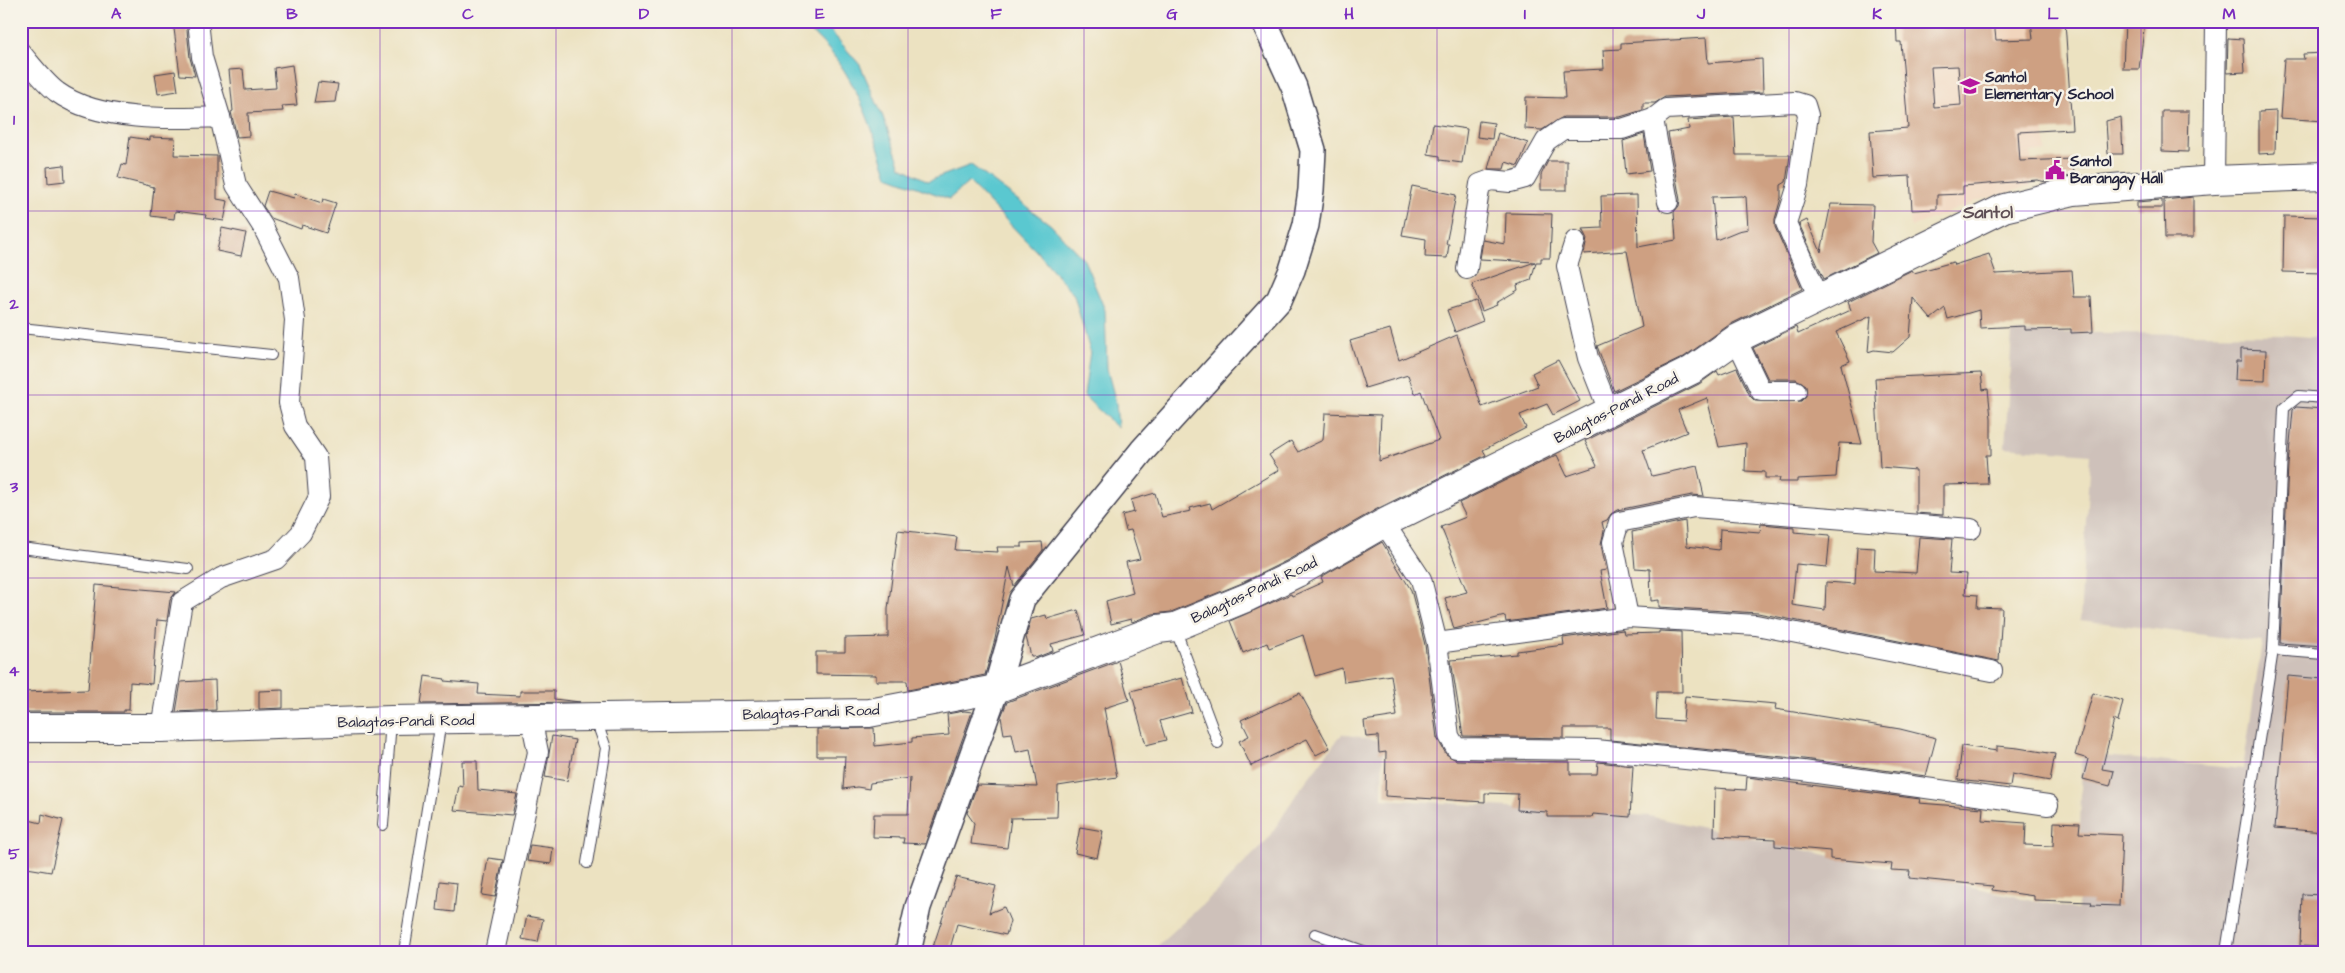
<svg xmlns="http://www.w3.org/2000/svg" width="2345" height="973" font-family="'Architects Daughter',sans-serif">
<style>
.built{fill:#f1d5bd}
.industrial{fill:#cec1ba}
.water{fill:#5ac8d0;stroke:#3e7586}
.building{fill:#cea082;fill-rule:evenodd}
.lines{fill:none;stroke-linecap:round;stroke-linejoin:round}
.service-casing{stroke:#403f4f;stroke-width:12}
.minor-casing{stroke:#403f4f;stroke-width:22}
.tertiary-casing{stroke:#403f4f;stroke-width:28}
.secondary-casing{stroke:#403f4f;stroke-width:30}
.service{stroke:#fff;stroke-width:10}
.minor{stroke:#fff;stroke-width:20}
.tertiary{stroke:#fff;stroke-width:25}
.secondary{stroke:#fff;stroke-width:28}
.grid{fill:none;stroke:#7b2cbf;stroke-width:1;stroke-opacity:0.55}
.labels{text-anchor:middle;stroke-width:5;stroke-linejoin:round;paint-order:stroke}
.poi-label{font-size:15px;font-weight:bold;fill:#22223b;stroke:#f7f3e8;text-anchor:start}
.street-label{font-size:15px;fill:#22223b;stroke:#f7f3e8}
.quarter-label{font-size:18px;font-weight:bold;fill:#5e4e54;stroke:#f7f3e8}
.neatline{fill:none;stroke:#7b2cbf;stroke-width:2}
.grid-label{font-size:16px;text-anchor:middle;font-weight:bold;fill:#7b2cbf}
</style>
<rect width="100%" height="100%" fill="#f7f3e8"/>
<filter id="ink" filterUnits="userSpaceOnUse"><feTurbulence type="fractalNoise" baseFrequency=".02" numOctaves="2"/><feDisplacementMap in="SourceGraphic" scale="10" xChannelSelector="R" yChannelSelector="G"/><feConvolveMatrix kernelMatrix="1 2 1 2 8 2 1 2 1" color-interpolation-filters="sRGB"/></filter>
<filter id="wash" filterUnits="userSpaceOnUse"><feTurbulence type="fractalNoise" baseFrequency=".0096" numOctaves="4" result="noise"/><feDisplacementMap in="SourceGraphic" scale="20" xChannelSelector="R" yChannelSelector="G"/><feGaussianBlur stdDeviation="1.12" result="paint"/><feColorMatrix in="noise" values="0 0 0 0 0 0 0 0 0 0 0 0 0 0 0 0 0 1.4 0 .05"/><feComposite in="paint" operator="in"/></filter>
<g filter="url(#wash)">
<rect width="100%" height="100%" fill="#ece2c1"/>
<polygon class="built" points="1893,21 2038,21 2046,151 2031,153 2031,186 1977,201 1911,227"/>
<polygon class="industrial" points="2012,332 2283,335 2324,338 2324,952 1151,952 1216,892 1270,837 1297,793 1342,734 1383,741 1382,799 1649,816 2078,910 2082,754 2243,769 2262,642 2080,620 2090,454 2005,447"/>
<path class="water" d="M797 21 823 22 860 65 883 117 901 167 928 181 971 165 1051 225 1084 260 1105 310 1107 369 1116 403 1118 428 1084 396 1090 351 1074 295 1041 256 969 182 949 199 888 176C868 117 851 58 797 21Z"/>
<g id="blocks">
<g class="building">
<polygon points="173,21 186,21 190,58 195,76 180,75"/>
<path d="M1896 21H1994L1996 40 2033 39 2031 21H2065L2072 129 2018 132 2020 161 2073 159 2074 175 2046 182 2037 180 1963 186V194L1937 195V209L1912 210 1910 176 1873 178 1870 131 1908 128 1901 42H1897ZM1958 66 1961 105 1934 107 1931 67Z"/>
<polygon points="2125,21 2145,21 2139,69 2123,69"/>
<polygon points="1706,38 1708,63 1762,59 1763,92 1665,97 1655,103 1643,103 1643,110 1620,117 1563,117 1542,130 1525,129 1526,97 1565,98 1563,71 1604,69 1603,50 1621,49 1621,43"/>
<polygon points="2228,38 2243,39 2245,72 2227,73"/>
<polygon points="2324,53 2324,121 2280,118 2284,59 2304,59 2303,54"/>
<polygon points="292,65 297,105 282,106 283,111 248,113 249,136 237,137 231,112 233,111 229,70 243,69 245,90 276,88 274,68"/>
<polygon points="175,71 178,91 158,94 155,74"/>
<polygon points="318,82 338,84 335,102 314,103"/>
<polygon points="2162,111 2189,111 2188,152 2162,151"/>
<polygon points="2276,111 2275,153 2259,154 2259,112"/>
<path d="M1734 117 1736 155H1790L1786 182 1781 185V198L1775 219V227L1802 289 1729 325 1684 357 1614 391 1597 346 1642 327 1627 251 1584 254 1587 239 1582 229 1602 228 1601 196 1637 195 1638 247 1676 240 1674 212 1679 206 1680 200 1668 133 1689 129 1688 120ZM1742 196 1746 197 1748 229 1738 231 1716 240 1712 197Z"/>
<polygon points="2121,117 2123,154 2108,154 2106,121"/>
<polygon points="1479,121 1494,123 1492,139 1477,137"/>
<polygon points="1433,124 1467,129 1462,163 1440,160 1440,156 1428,154"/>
<polygon points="1498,133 1528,143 1518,166 1506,162 1504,169 1488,169"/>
<polygon points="1644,134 1650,171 1626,174 1623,141"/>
<polygon points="130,137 150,140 150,137 175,138 174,155 217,156 217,199 228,201 224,221 205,218 206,215 175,211 174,219 151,216 154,187 118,178 122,164 126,165"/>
<polygon points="1548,161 1567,161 1567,190 1541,190 1541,175"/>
<polygon points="64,165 65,181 48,183 47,167"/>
<polygon points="1412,186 1456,195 1446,244 1449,244 1447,258 1425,257 1426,239 1402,235"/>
<polygon points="268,191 294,198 295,194 322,203 323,199 336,203 326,233 302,225 301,229 271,218 263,206"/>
<polygon points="2193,197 2193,238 2165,238 2164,200"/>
<polygon points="2162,200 2162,208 2137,208 2137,202"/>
<polygon points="1831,204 1873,205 1871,242 1877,253 1824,279 1799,224 1807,220 1821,252"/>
<polygon points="1506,213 1552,214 1550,258 1541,258 1541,262 1536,262 1531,280 1517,285 1518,290 1496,303 1497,305 1482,311 1472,284 1535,262 1480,259 1483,240 1505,244"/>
<polygon points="2284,216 2324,217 2324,273 2283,272"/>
<polygon points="222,228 246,233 241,256 217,251"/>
<polygon points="1989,254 1996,274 2072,270 2074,297 2091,297 2093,332 2071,333 2071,329 2025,330 2025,326 1980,328 1979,310 1948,319 1945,308 1931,319 1913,298 1910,337 1893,352 1874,350 1868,352 1871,316 1836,332 1850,361 1841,365 1862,444 1839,443 1836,477 1797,479 1797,482 1779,482 1780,478 1765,478 1765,472 1745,471 1746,443 1719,447 1707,398 1678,410 1687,432 1643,450 1652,476 1697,466 1704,496 1692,495 1617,510 1611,514 1607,520 1602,522 1604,531 1601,544 1606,570 1600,571 1607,608 1506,622 1505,616 1454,629 1445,598 1467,592 1441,527 1466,517 1459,503 1557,455 1567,476 1597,466 1585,441 1699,384 1717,371 1719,375 1737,368 1750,396 1755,401 1801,401 1806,396 1806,385 1796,379 1768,379 1753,348 1796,327 1798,334 1851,310 1848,302 1912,270 1914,273 1953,262 1954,265"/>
<polygon points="1476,301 1483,321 1455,332 1447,310"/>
<polygon points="1390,329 1399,360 1457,335 1482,407 1538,386 1532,373 1558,360 1580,401 1553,415 1547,404 1520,415 1526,428 1483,450 1486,455 1377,509 1290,559 1242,583 1171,612 1153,614 1132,622 1131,619 1111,624 1106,601 1133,593 1126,562 1140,559 1131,530 1126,531 1122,515 1134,512 1131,500 1155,493 1162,517 1191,511 1190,508 1210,503 1212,509 1279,470 1269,455 1291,441 1298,452 1323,440 1325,413 1381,415 1379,461 1439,440 1421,391 1415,394 1408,375 1365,388 1350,341"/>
<polygon points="2241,349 2266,350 2265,381 2235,380 2236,361 2241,361"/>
<polygon points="1981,373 1983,390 1988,389 1991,418 1991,455 1986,455 1988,484 1943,485 1943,515 1916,513 1916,470 1880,467 1875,378"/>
<polygon points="2296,407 2324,409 2324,646 2280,643 2288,465 2293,410"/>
<polygon points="1685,521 1687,546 1719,550 1720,529 1760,532 1761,524 1794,527 1794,532 1830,535 1827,567 1796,564 1792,605 1825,610 1826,582 1855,584 1857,547 1875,548 1874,571 1916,573 1919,537 1952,539 1949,573 1967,574 1965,594 1978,595 1977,607 2002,608 1999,661 1758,613 1659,607 1659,600 1651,601 1650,569 1635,568 1632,532"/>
<polygon points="898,530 957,537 955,550 998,552 997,547 1022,547 1022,543 1042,542 1043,550 1014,586 1009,567 995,639 985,675 908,690 907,681 876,681 876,675 816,674 816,652 845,652 845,638 888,637 888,609"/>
<polygon points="1382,542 1411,590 1425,645 1437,738 1446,754 1456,760 1570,762 1570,774 1597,774 1598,762 1633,766 1630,817 1593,814 1592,817 1547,817 1547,812 1517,810 1518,794 1485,793 1485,802 1385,796 1386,752 1379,753 1378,736 1366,737 1364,721 1397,716 1391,675 1344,682 1342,668 1315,676 1303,635 1269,648 1267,643 1243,653 1230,621 1291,594 1292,596 1323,582 1321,577"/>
<polygon points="96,585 176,592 170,600 167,621 157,620 152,684 130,682 129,710 124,710 124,712 21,712 21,692 88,690"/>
<polygon points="1078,610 1085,635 1051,644 1053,651 1035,658 1034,656 1031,656 1026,637 1031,619 1046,615 1047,619"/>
<polygon points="1623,630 1624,634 1659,633 1659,631 1681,632 1682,692 1657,692 1656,719 1683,721 1685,696 1776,704 1775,709 1900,729 1936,738 1926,776 1804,759 1610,740 1610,728 1564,728 1564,738 1463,736 1451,660 1517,654 1517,651 1564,645 1563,638"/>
<polygon points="1118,661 1129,700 1104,708 1117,777 1058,786 1057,817 1011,818 1007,848 971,844 974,823 967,813 977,785 1037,787 1030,749 1016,752 1012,733 1004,734 1001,717 1007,702"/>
<polygon points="425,676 445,679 444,681 479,684 478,694 520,696 520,691 554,691 554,699 580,702 421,704"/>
<polygon points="2288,676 2324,679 2324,832 2275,828"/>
<polygon points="1182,678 1192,712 1160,721 1166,740 1146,745 1131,691"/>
<polygon points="215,680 216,710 176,712 181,682"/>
<polygon points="283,690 283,708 259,709 259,691"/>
<polygon points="1300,693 1330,748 1316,755 1307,739 1251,766 1239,741 1249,736 1241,720"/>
<polygon points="2093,693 2123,701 2118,722 2114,720 2102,769 2114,771 2110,786 2083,779 2088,759 2075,755"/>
<polygon points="964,711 972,712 925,844 903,843 904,838 873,837 874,814 908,814 910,778 870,783 869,789 857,787 843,789 845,756 817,756 817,729 874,728 875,746 912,742 912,738 949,735 947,714"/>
<polygon points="552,736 575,740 567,781 545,777"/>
<polygon points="1962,746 1997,751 1997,746 2018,748 2055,754 2050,781 2012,774 2010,786 1958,780"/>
<polygon points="462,761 477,761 478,790 517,794 512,815 454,810 459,786 463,787"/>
<polygon points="1747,777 1920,799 1919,803 1983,808 1982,820 2026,823 2025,845 2053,846 2054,822 2080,823 2079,833 2122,835 2119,906 2091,905 2092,902 2034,900 2034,896 1992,890 1993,886 1909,878 1910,871 1891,870 1892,864 1830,859 1830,851 1775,846 1775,839 1714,836 1715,788 1746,790"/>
<polygon points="42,814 63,820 51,872 21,867 29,820 41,823"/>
<polygon points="1080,827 1103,831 1097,858 1075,853"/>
<polygon points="530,845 553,848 551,864 527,861"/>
<polygon points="488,858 503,860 495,897 482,895"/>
<polygon points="956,877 996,886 989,913 1004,907 1010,921 1006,935 957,924 949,952 933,947"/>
<polygon points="440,881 457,883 454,912 437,910"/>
<polygon points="2302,894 2324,895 2324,947 2300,946"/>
<polygon points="527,916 543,919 538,942 522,939"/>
</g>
</g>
</g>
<g filter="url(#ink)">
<use href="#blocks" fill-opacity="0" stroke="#403f4f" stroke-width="1"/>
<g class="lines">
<defs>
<g id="service">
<polyline points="21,328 271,355"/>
<polyline points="21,548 188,569"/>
<polyline points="1175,628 1218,743"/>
<polyline points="2273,650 2284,408 2299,396 2324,398"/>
<polyline points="21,754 26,728"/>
<polyline points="383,825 391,721"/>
<polyline points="587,863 606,748 596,720"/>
<polyline points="1315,934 1366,952"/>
<polyline points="404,952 441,721"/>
<polyline points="2226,952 2273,650 2324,654"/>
</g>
<g id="minor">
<polyline points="198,21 202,57 220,117"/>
<path d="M21 53C32 66 44 82 57 92 98 122 172 119 220 117L236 185 263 227 289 278 295 320 289 403 295 426 316 457 319 497 301 533 276 559 221 578 182 602 161 728"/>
<polyline points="1653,119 1668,202"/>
<polyline points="2214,180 2216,21"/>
<polyline points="1575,241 1567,266 1588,358 1609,411"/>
<polyline points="1467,269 1480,184 1491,180 1510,182 1525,178 1546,141 1563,129 1622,129 1653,119 1666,109 1795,102 1805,105 1808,115 1798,185 1786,223 1819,298"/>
<polyline points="1736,339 1761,391 1796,391"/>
<polyline points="1384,523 1421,579 1437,643 1449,736 1456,748 1596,750 1803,771 2048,805"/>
<polyline points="1628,617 1613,542 1619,522 1694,507 1971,529"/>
<polyline points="1437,643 1628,617 1756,625 1992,671"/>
<polyline points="495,952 538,752 531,718"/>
</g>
<polyline id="tertiary" points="908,952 918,907 996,689 1022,599 1142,451 1279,300 1292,270 1306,225 1311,190 1313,150 1294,87 1264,21"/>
<polyline id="secondary" points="21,728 161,728 391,720 869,713 996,689 1158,629 1175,627 1248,597 1297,573 1384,523 1692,370 1736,339 2004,208 2074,191 2214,180 2324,176"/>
</defs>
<use href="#service" class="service-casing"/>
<use href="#minor" class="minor-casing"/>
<use href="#tertiary" class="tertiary-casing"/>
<use href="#secondary" class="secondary-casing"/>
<use href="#service" class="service"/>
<use href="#minor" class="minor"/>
<use href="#tertiary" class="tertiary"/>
<use href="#secondary" class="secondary"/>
</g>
</g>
<path class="grid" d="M204 21V952M380 21V952M556 21V952M732 21V952M908 21V952M1084 21V952M1261 21V952M1437 21V952M1613 21V952M1789 21V952M1965 21V952M2141 21V952M21 211H2324M21 395H2324M21 578H2324M21 762H2324"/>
<defs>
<symbol id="school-bare" viewBox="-9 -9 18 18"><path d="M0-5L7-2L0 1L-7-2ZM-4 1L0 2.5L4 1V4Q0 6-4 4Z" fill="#b5179e" stroke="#f7f3e8" stroke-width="2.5" paint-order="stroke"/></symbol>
<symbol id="civic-bare" viewBox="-9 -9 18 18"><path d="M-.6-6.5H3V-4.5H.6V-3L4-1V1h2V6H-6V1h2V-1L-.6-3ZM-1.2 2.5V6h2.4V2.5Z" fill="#b5179e" stroke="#f7f3e8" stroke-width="2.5" paint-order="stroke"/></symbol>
</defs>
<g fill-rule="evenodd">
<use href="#school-bare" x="1956" y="72" width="28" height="28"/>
<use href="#civic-bare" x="2041" y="156" width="28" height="28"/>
</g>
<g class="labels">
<g class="poi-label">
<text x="1985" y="82">Santol<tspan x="1985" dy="17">Elementary School</tspan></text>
<text x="2070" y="166">Santol<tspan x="2070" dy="17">Barangay Hall</tspan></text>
</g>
<g class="street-label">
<text transform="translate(1616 408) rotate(-27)" y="5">Balagtas-Pandi Road</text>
<text transform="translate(1254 590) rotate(-25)" y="5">Balagtas-Pandi Road</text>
<text transform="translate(811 712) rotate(-2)" y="5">Balagtas-Pandi Road</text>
<text transform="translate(406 721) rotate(-1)" y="5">Balagtas-Pandi Road</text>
</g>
<g class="quarter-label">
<text x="1988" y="218">Santol</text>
</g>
</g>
<rect width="2345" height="973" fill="none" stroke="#f7f3e8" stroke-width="55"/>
<rect x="28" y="28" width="2290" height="918" class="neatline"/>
<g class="grid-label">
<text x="116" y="19">A</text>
<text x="292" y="19">B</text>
<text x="468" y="19">C</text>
<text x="644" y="19">D</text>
<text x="820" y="19">E</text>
<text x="996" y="19">F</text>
<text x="1172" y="19">G</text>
<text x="1349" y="19">H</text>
<text x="1525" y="19">I</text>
<text x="1701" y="19">J</text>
<text x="1877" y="19">K</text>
<text x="2053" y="19">L</text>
<text x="2229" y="19">M</text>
<text x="14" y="125">1</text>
<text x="14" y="309">2</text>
<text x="14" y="492">3</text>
<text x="14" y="676">4</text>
<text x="14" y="859">5</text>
</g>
</svg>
